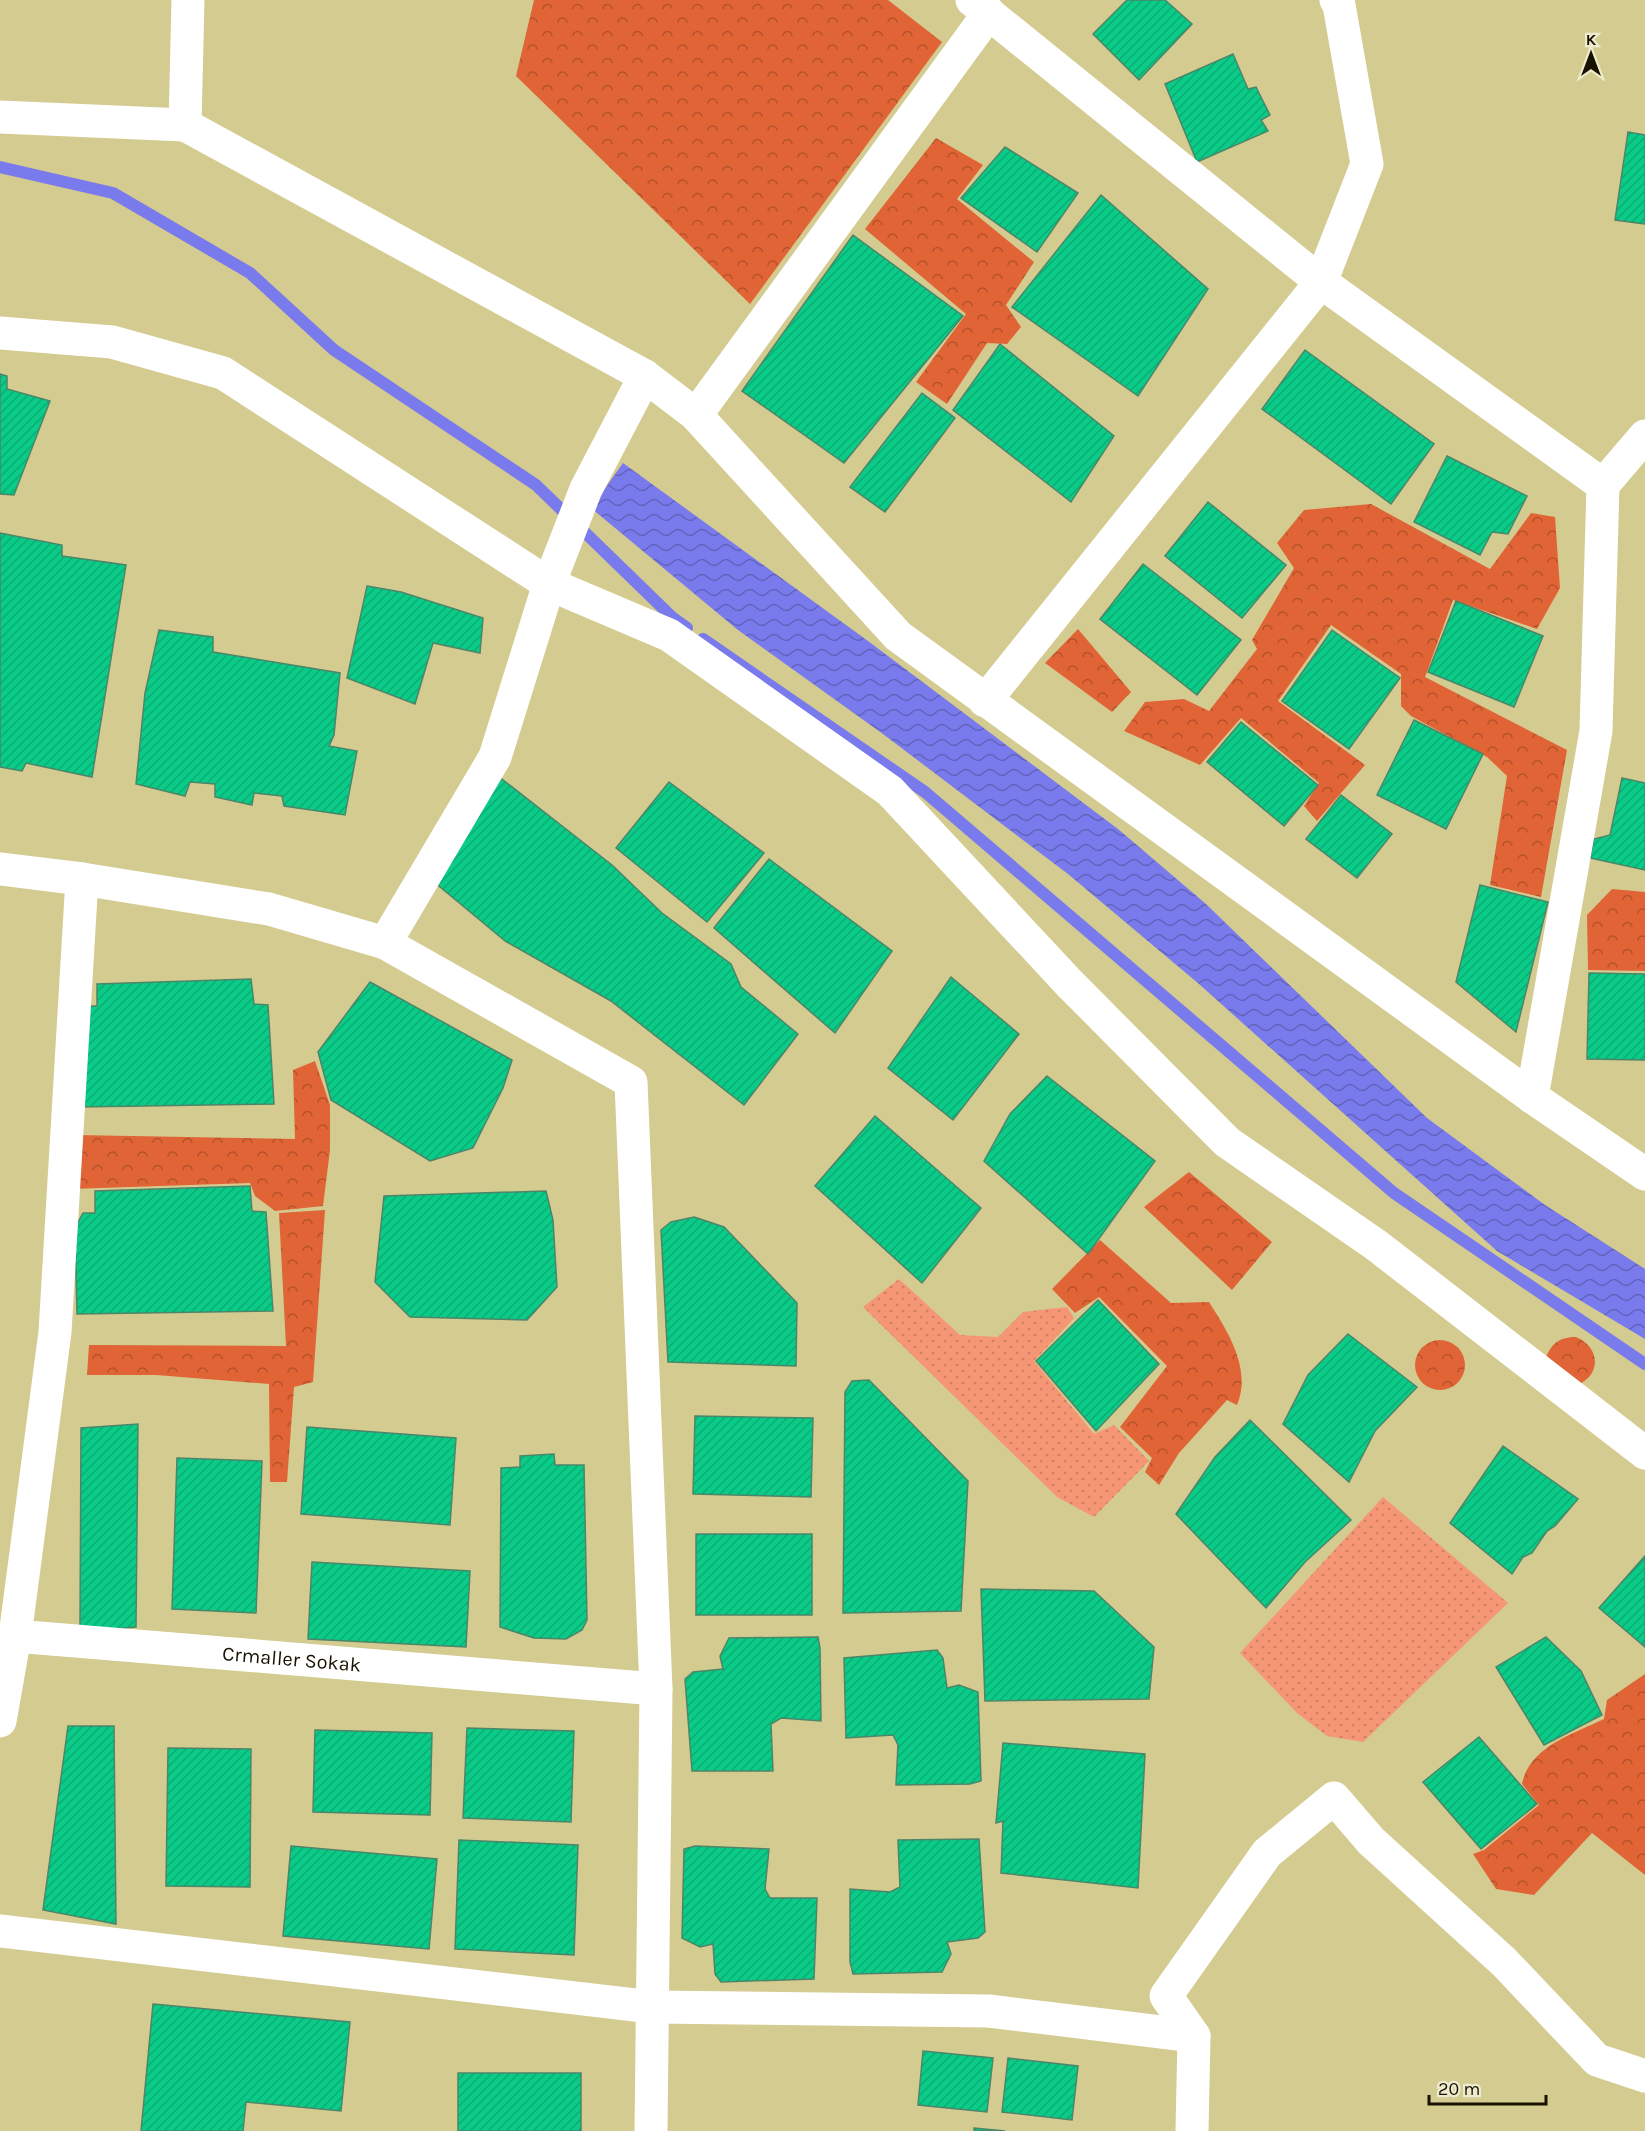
<svg xmlns="http://www.w3.org/2000/svg" width="1645" height="2131" font-family="Karla,sans-serif">
<style>
.grass{fill:url(#grass-dots)}
.forest{fill:url(#forest-crowns)}
.water{fill:url(#water-waves)}
.lines{fill:none;stroke-linecap:round;stroke-linejoin:round}
.stream{stroke:#797aec;stroke-width:12}
.building{fill:url(#building-hatch);stroke:#4c8668;stroke-width:1.5}
.minor{stroke:#fff;stroke-width:33}
.labels{text-anchor:middle;stroke-width:4.5;stroke-linejoin:round;paint-order:stroke}
.street-label{font-size:20px;fill:#171300;stroke:#efebce}
</style>
<defs>
<pattern id="grass-dots" width="8" height="8" patternUnits="userSpaceOnUse" patternTransform="scale(1.5)"><rect width="8" height="8" fill="#f59675"/><path d="M2 2h.1M6 6h.1" fill="none" stroke="#d18063" stroke-width="1.8" stroke-linecap="round"/></pattern>
<pattern id="forest-crowns" width="20" height="18" patternUnits="userSpaceOnUse" patternTransform="scale(1.5)"><rect width="20" height="18" fill="#e06435"/><path d="M2 6a3 3 0 1 1 6 0M12 15a3 3 0 1 1 6 0" fill="none" stroke="#b5512a"/></pattern>
<pattern id="water-waves" width="16" height="10" patternUnits="userSpaceOnUse" patternTransform="scale(1.5)"><rect width="16" height="10" fill="#797aec"/><path d="M0 5q4-4 8 0t8 0" fill="none" stroke="#6263bd"/></pattern>
<pattern id="building-hatch" width="6" height="6" patternUnits="userSpaceOnUse" patternTransform="scale(1.5)"><rect width="6" height="6" fill="#0acb87"/><path d="M-1 1l2-2M0 6l6-6M5 7l2-2" fill="none" stroke="#0aad73"/></pattern>
</defs>
<rect width="100%" height="100%" fill="#d4cb90"/>
<g class="grass">
<polygon points="899,1279 960,1335 998,1337 1023,1312 1067,1307 1074,1318 1034,1361 1094,1434 1114,1425 1149,1461 1094,1517 1057,1497 863,1307"/>
<polygon points="1383,1497 1508,1603 1363,1742 1327,1736 1297,1713 1240,1653"/>
</g>
<g class="forest">
<polygon points="534,0 888,0 942,42 750,304 516,76"/>
<polygon points="936,138 983,165 957,199 1034,262 1006,305 1021,327 1007,344 987,343 947,404 916,382 966,314 865,229"/>
<polygon points="1371,504 1490,569 1531,513 1555,517 1560,588 1537,629 1453,600 1425,677 1567,750 1541,897 1490,885 1507,776 1487,757 1411,716 1401,706 1401,674 1331,625 1278,701 1365,765 1317,821 1304,806 1319,783 1241,718 1200,765 1124,731 1145,702 1184,699 1209,711 1257,649 1252,640 1294,568 1277,543 1304,510"/>
<polygon points="1078,629 1131,692 1112,712 1045,663"/>
<polygon points="1612,889 1645,892 1645,971 1588,970 1587,915"/>
<polygon points="315,1061 330,1105 330,1150 323,1206 275,1211 255,1196 250,1183 70,1189 76,1135 295,1139 293,1070"/>
<polygon points="1189,1172 1272,1242 1232,1290 1144,1207"/>
<polygon points="325,1210 313,1382 294,1387 287,1482 270,1482 269,1384 156,1375 87,1375 89,1345 286,1346 279,1213"/>
<path d="M1100 1240 1171 1303 1209 1302C1228 1332 1252 1369 1237 1405L1227 1400 1179 1453 1159 1485 1145 1472 1152 1458 1120 1427 1167 1366 1099 1297 1075 1313 1052 1289Z"/>
<path d="M1576 1337C1600 1347 1602 1375 1577 1385L1546 1358C1551 1343 1560 1337 1576 1337Z"/>
<circle cx="1440" cy="1365" r="25"/>
<path d="M1645 1674V1875L1592 1833 1534 1895 1496 1889 1473 1854 1484 1850 1539 1805 1522 1784C1529 1747 1573 1734 1604 1719L1607 1700Z"/>
</g>
<polygon class="water" points="623,463 868,641 1118,829 1206,904 1427,1118 1545,1205 1645,1269 1645,1339 1497,1251 1199,984 1068,874 883,734 738,630 591,508"/>
<g class="lines">
<g class="stream">
<polyline points="0,167 113,193 250,273 334,350 536,485 673,618 687,628"/>
<polyline points="703,639 925,792 1394,1193 1645,1364"/>
</g>
</g>
<g class="building">
<polygon points="1127,0 1165,0 1192,24 1139,80 1093,34"/>
<polygon points="1233,54 1248,89 1256,87 1270,115 1261,120 1268,131 1197,162 1165,84"/>
<polygon points="1628,132 1645,135 1645,224 1615,220"/>
<polygon points="1005,147 1078,193 1037,252 961,198"/>
<polygon points="1101,195 1208,289 1138,396 1012,307"/>
<polygon points="853,235 963,316 844,463 742,391"/>
<polygon points="1000,344 1114,436 1071,502 953,410"/>
<polygon points="1305,350 1434,444 1391,504 1262,409"/>
<polygon points="0,374 7,376 7,389 50,401 14,495 0,494"/>
<polygon points="922,393 955,418 885,512 850,487"/>
<polygon points="1447,456 1527,496 1508,534 1492,532 1480,555 1414,522"/>
<polygon points="1208,502 1286,565 1242,618 1165,556"/>
<polygon points="0,533 62,545 62,556 126,565 92,777 26,763 22,771 0,767"/>
<polygon points="1143,564 1241,640 1197,695 1100,619"/>
<polygon points="367,586 401,592 483,618 480,653 433,643 415,704 347,678"/>
<polygon points="1456,601 1543,636 1514,707 1428,672"/>
<polygon points="159,630 213,637 213,652 340,673 334,735 329,746 357,751 345,815 284,806 282,796 254,793 252,805 215,797 215,784 190,782 185,796 136,784 145,693"/>
<polygon points="1332,630 1400,678 1349,749 1282,701"/>
<polygon points="1414,720 1483,754 1446,829 1377,795"/>
<polygon points="1241,722 1318,785 1284,826 1207,762"/>
<polygon points="498,776 612,865 662,913 731,964 741,987 798,1034 744,1105 611,1001 505,941 433,881"/>
<polygon points="1622,778 1645,783 1645,870 1590,858 1594,839 1610,835"/>
<polygon points="669,782 764,853 707,922 616,848"/>
<polygon points="1341,795 1392,834 1357,878 1306,839"/>
<polygon points="769,859 892,951 835,1033 714,928"/>
<polygon points="1480,885 1548,902 1516,1032 1456,982"/>
<polygon points="1589,973 1645,974 1645,1060 1587,1059"/>
<polygon points="951,977 1019,1034 953,1120 888,1068"/>
<polygon points="251,979 254,1004 268,1005 274,1104 79,1107 85,1006 97,1006 97,984"/>
<polygon points="370,982 512,1060 503,1088 473,1148 430,1161 331,1100 318,1052"/>
<polygon points="1047,1076 1155,1161 1088,1254 984,1161 1010,1114"/>
<polygon points="875,1116 981,1208 922,1283 815,1186"/>
<polygon points="250,1186 252,1211 266,1212 273,1311 77,1314 75,1228 83,1213 95,1213 95,1191"/>
<polygon points="546,1191 553,1220 557,1287 527,1320 410,1317 375,1282 384,1196"/>
<polygon points="694,1217 724,1227 797,1303 796,1366 668,1362 661,1230 671,1222"/>
<polygon points="1098,1300 1159,1364 1096,1431 1036,1361"/>
<polygon points="1348,1334 1417,1387 1375,1431 1349,1482 1283,1424 1308,1375"/>
<polygon points="869,1380 968,1481 961,1611 843,1613 845,1392 852,1381"/>
<polygon points="695,1416 813,1418 811,1497 693,1494"/>
<polygon points="1250,1420 1351,1520 1305,1562 1266,1608 1176,1514 1215,1457"/>
<polygon points="138,1424 136,1627 80,1632 81,1428"/>
<polygon points="307,1427 456,1438 450,1525 301,1514"/>
<polygon points="1503,1446 1578,1499 1555,1526 1547,1531 1532,1553 1523,1557 1512,1574 1450,1523"/>
<polygon points="554,1454 555,1465 584,1465 587,1620 582,1630 566,1639 534,1638 500,1627 501,1468 520,1467 520,1456"/>
<polygon points="177,1458 262,1461 256,1613 172,1609"/>
<rect x="696" y="1534" width="116" height="81"/>
<polygon points="1645,1556 1645,1647 1599,1608"/>
<polygon points="312,1562 470,1571 466,1647 308,1639"/>
<polygon points="981,1589 1094,1591 1154,1647 1149,1699 985,1701"/>
<polygon points="818,1637 820,1648 821,1721 781,1718 771,1724 773,1771 692,1771 685,1679 693,1672 723,1669 720,1656 729,1638"/>
<polygon points="1546,1637 1581,1671 1602,1715 1544,1745 1496,1667"/>
<polygon points="937,1650 943,1658 947,1688 959,1685 978,1692 981,1781 970,1784 896,1785 898,1745 893,1735 846,1738 844,1658"/>
<polygon points="68,1726 114,1726 116,1924 43,1910"/>
<polygon points="467,1728 574,1731 571,1822 463,1818"/>
<polygon points="315,1730 432,1733 430,1815 313,1812"/>
<polygon points="1479,1737 1537,1804 1481,1849 1423,1782"/>
<polygon points="1003,1743 1145,1754 1138,1888 1001,1873 1003,1821 996,1823"/>
<polygon points="168,1748 251,1749 250,1887 166,1886"/>
<polygon points="979,1839 985,1932 978,1938 947,1942 951,1954 942,1972 853,1974 850,1962 850,1889 890,1892 900,1887 898,1840"/>
<polygon points="459,1840 578,1845 574,1955 455,1949"/>
<polygon points="291,1846 437,1859 429,1949 283,1936"/>
<polygon points="695,1846 769,1849 765,1889 770,1898 817,1898 814,1979 721,1982 715,1974 713,1944 700,1947 682,1938 684,1849"/>
<polygon points="153,2004 350,2022 341,2111 246,2102 243,2131 141,2131"/>
<polygon points="923,2051 993,2058 987,2112 918,2105"/>
<polygon points="1008,2058 1078,2066 1072,2120 1002,2112"/>
<rect x="458" y="2073" width="123" height="58"/>
<polygon points="974,2128 1005,2131 974,2131"/>
</g>
<g class="lines">
<g class="minor">
<polyline points="188,0 185,125 645,376 696,415 898,636 1532,1097 1645,1174"/>
<polyline points="972,0 1321,282 1603,485 1596,731 1532,1097"/>
<polyline points="0,117 185,125"/>
<polyline points="0,333 112,342 223,373 549,584 669,635 890,791 1069,983 1227,1142 1376,1245 1645,1453"/>
<polyline points="645,376 586,489 549,584 495,757 385,943 631,1082 656,1689 651,2131"/>
<polyline points="696,415 989,13"/>
<polyline points="1603,485 1645,436"/>
<polyline points="985,701 1321,282 1367,164 1339,5 1336,0"/>
<polyline points="0,869 82,879 269,909 385,943"/>
<polyline points="15,1636 55,1332 82,879"/>
<path id="s1" d="M0 1721 15 1636 656 1689"/>
<polyline points="0,1931 652,2007 989,2011 1194,2036"/>
<polyline points="1192,2131 1194,2036 1166,1996 1267,1853 1334,1798 1371,1841 1504,1962 1597,2060 1645,2076"/>
</g>
</g>
<g class="labels">
<g class="street-label">
<text dy="7" stroke="none"><textPath href="#s1" startOffset="364">Crmaller Sokak</textPath></text>
</g>
</g>
<g transform="translate(1591 54)" stroke="#efebce" stroke-width="4.5" paint-order="stroke">
<path d="M0-4.5L10 22L0 15L-10 22Z" fill="#171300"/>
<text y="-9" font-size="16" font-weight="bold" text-anchor="middle" fill="#171300">K</text>
</g>
<path d="M1429 2095v9h117v-9" fill="none" stroke="#171300" stroke-width="3"/>
<text x="1438" y="2095" font-size="18" fill="#171300" stroke="#efebce" stroke-width="4.5" paint-order="stroke">20 m</text>
</svg>
